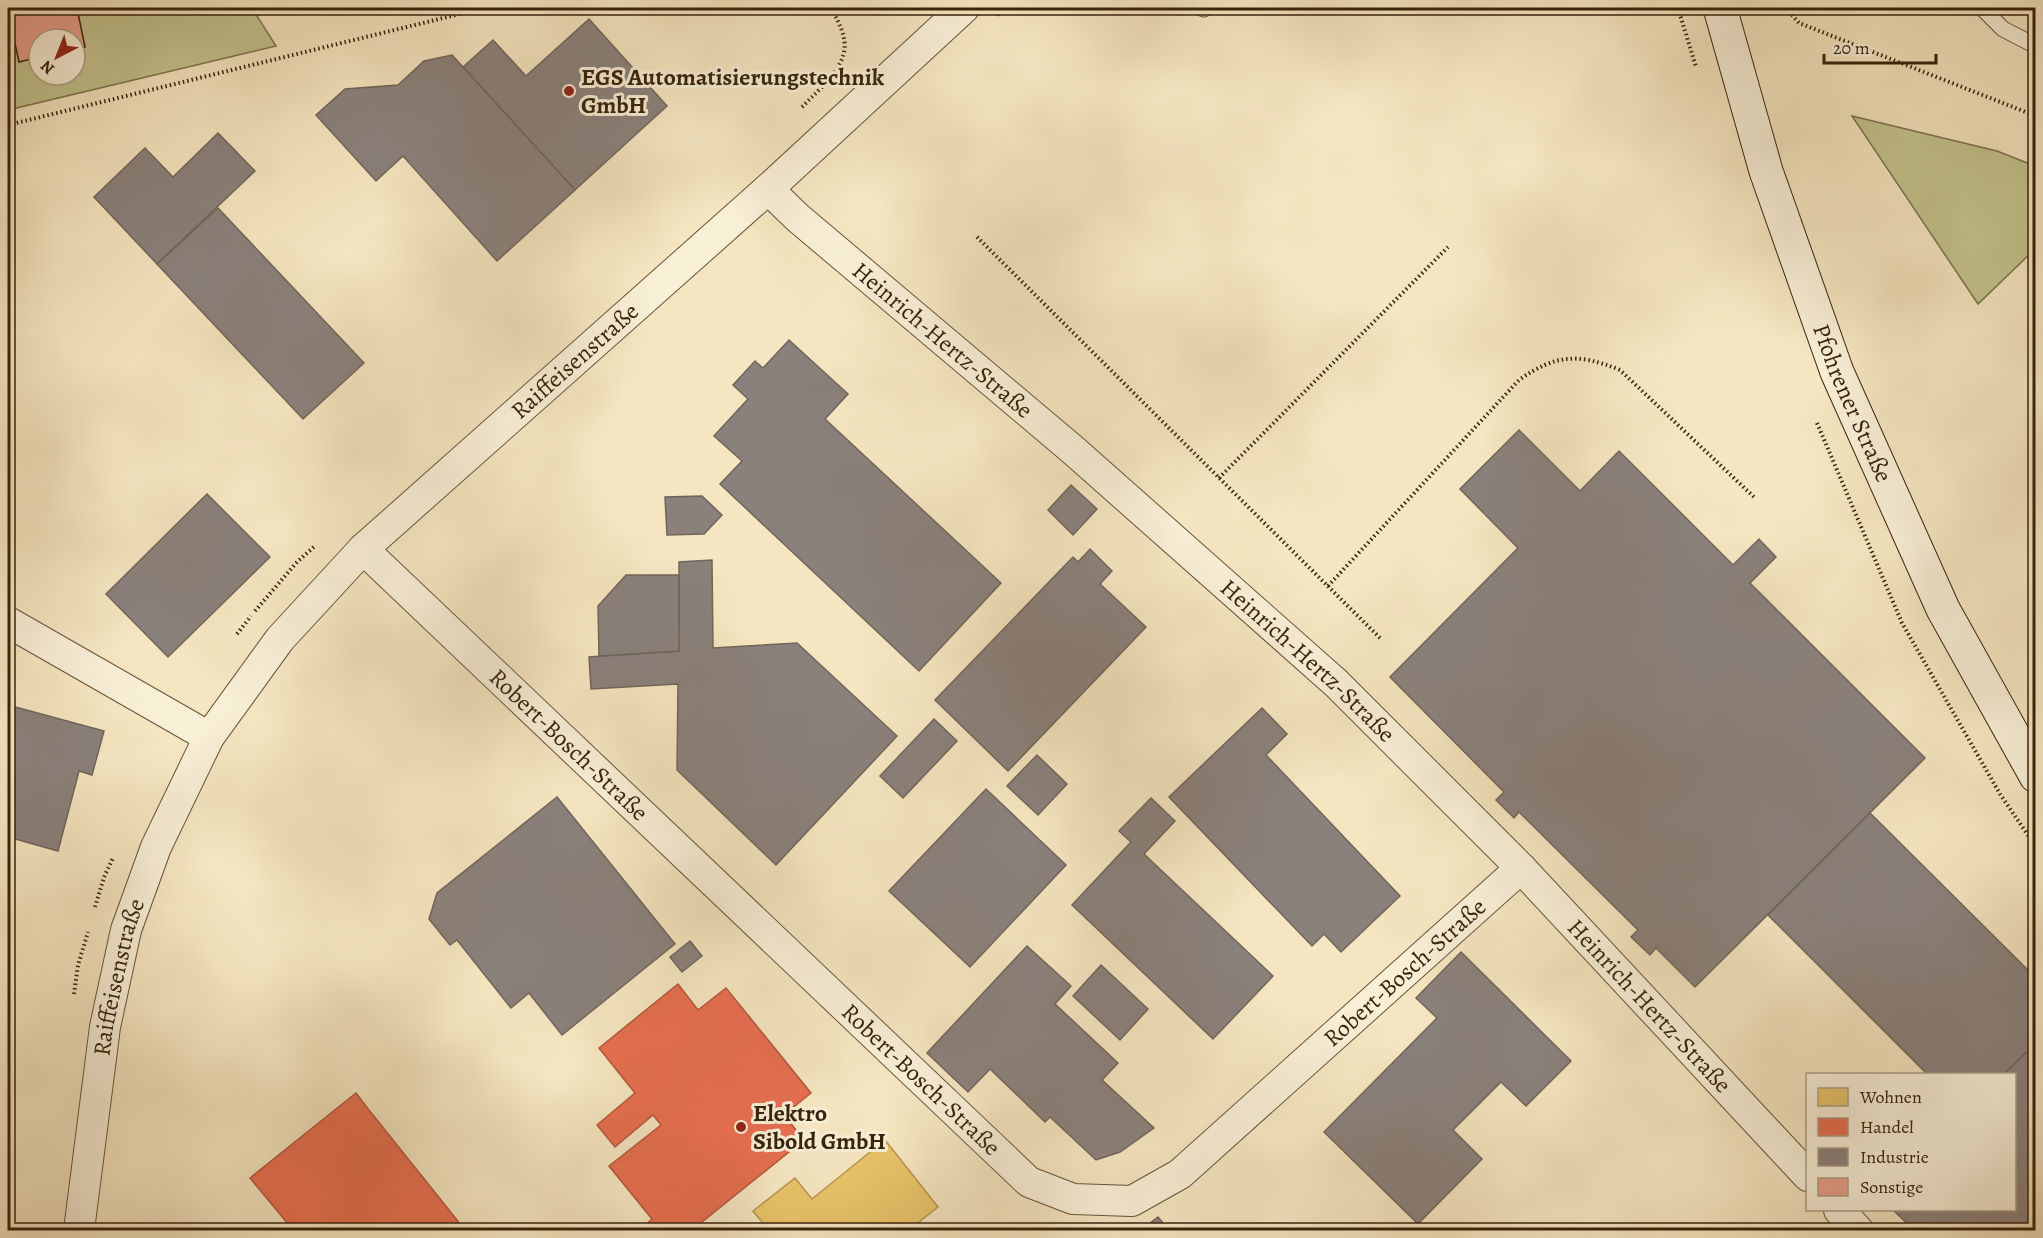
<svg xmlns="http://www.w3.org/2000/svg" width="2043" height="1238" font-family="Alegreya,serif">
<style>
.green{fill:#c3c38e;stroke:#7d734c;stroke-width:1.5;fill-rule:evenodd}
.homes{fill:#e9c46a;stroke:#b4944e;stroke-width:1.5}
.shops{fill:#e76f51;stroke:#b2583c;stroke-width:1.5}
.industry{fill:#8a817c;stroke:#71655a;stroke-width:1.5}
.building{fill:#e99f8c;stroke:#37230b;stroke-width:1.5}
.lines{fill:none;stroke-linecap:round;stroke-linejoin:round}
.service-casing{stroke:#665438;stroke-width:17}
.minor-casing{stroke:#665438;stroke-width:32}
.secondary-casing{stroke:#37230b;stroke-width:35}
.path{stroke:#37230b;stroke-width:4;stroke-dasharray:1.5 3;stroke-linecap:butt}
.service{stroke:#f8efd7;stroke-width:15}
.minor{stroke:#f8efd7;stroke-width:30}
.secondary{stroke:#f8efd7;stroke-width:33}
.poi-dot{fill:#8f2418;stroke:#f8efd7;stroke-width:2}
.labels{text-anchor:middle;stroke-width:6;stroke-linejoin:round;paint-order:stroke}
.poi-label{font-size:24px;font-weight:bold;fill:#37230b;stroke:#f8efd7;text-anchor:start}
.street-label{font-size:24px;fill:#37230b;stroke:#f8efd7}
</style>
<rect width="100%" height="100%" fill="#f5e6c1"/>
<filter id="stains"><feTurbulence type="fractalNoise" baseFrequency=".00333" numOctaves="4"/><feColorMatrix values="0 0 0 0 .2 0 0 0 0 .09 0 0 0 0 .02 0 0 0 .5 -.17"/></filter>
<radialGradient id="worn" r=".72"><stop offset=".6" stop-color="#630" stop-opacity="0"/><stop offset="1" stop-color="#630" stop-opacity=".3"/></radialGradient>
<g class="green">
<path d="M8 8H252L276 46 8 110ZM39 39H75V75H39Z"/>
<polygon points="1852,116 1997,151 2035,166 2035,249 1978,304"/>
</g>
<polygon class="homes" points="885,1140 938,1207 909,1230 769,1230 753,1211 795,1178 812,1199"/>
<g class="shops">
<polygon points="678,984 698,1010 726,988 811,1093 784,1115 804,1140 692,1230 648,1230 644,1226 652,1219 609,1166 661,1125 653,1115 615,1147 597,1125 635,1093 599,1048"/>
<polygon points="356,1093 369,1110 465,1230 293,1230 250,1178"/>
</g>
<g class="industry">
<polygon points="589,19 667,106 575,190 463,67 493,40 526,76"/>
<polygon points="452,55 575,190 497,261 403,156 376,181 316,115 345,89 398,85 424,61"/>
<polygon points="218,133 255,171 157,264 94,197 145,148 173,177"/>
<polygon points="218,208 364,363 303,419 157,264"/>
<polygon points="789,340 848,394 825,419 1001,583 919,671 720,484 742,461 714,436 748,399 733,385 755,361 763,368"/>
<polygon points="1519,430 1580,491 1619,451 1733,565 1759,539 1776,557 1750,583 1925,758 1695,987 1656,948 1650,955 1631,937 1638,930 1519,812 1514,818 1496,800 1504,792 1390,677 1518,548 1460,489"/>
<polygon points="1071,485 1097,509 1073,535 1048,510"/>
<polygon points="207,494 270,557 168,657 106,594"/>
<polygon points="702,496 722,515 704,534 667,535 665,497"/>
<polygon points="1090,549 1112,571 1100,584 1146,627 1008,771 935,700 1073,557 1078,562"/>
<polygon points="712,560 713,648 797,643 897,736 776,865 677,770 678,684 591,689 589,657 679,651 679,562"/>
<polygon points="626,575 679,575 679,651 599,656 598,606"/>
<polygon points="8,705 104,731 92,775 79,771 58,851 8,837"/>
<polygon points="1262,708 1287,734 1266,755 1400,896 1341,952 1324,934 1312,946 1169,797"/>
<polygon points="934,719 957,741 903,798 880,776"/>
<polygon points="1037,755 1067,784 1038,815 1007,786"/>
<polygon points="986,789 1066,865 970,967 889,891"/>
<polygon points="557,797 675,944 562,1035 529,993 511,1008 457,940 450,945 429,919 437,893"/>
<polygon points="1151,798 1175,821 1144,854 1273,976 1213,1039 1072,905 1131,842 1119,831"/>
<polygon points="1870,813 2036,978 2036,1043 2004,1074 1927,1074 1768,915"/>
<polygon points="690,941 702,956 682,972 670,957"/>
<polygon points="1027,946 1071,986 1055,1004 1118,1063 1102,1080 1154,1128 1120,1152 1096,1160 1050,1117 1045,1122 990,1069 968,1092 927,1053"/>
<polygon points="1461,952 1571,1061 1526,1106 1501,1082 1453,1130 1482,1159 1418,1224 1324,1132 1437,1018 1416,998"/>
<polygon points="1101,965 1148,1009 1120,1040 1073,996"/>
<polygon points="2036,1043 2036,1230 1914,1230 1893,1210 2014,1210 2014,1074 2004,1074"/>
<polygon points="1158,1217 1169,1230 1141,1230"/>
</g>
<polygon class="building" points="50,8 77,8 85,47 75,50 75,39 39,39 39,57 19,62 9,16"/>
<g class="lines">
<defs>
<g id="service">
<polyline points="1201,8 1204,9"/>
<polyline points="1982,8 2003,29 2036,46"/>
</g>
<g id="minor">
<path id="s1" d="M768 189 798 218 1073 450 1336 683 1521 868 1808 1176"/>
<path id="s2" d="M363 549 1029 1182 1073 1199 1132 1201 1180 1174 1521 868"/>
<polyline points="8,622 209,737"/>
<polyline points="1839,1210 1858,1230"/>
<path id="s3" d="M79 1230 105 1027 126 930 156 847 209 737 280 639 363 549 768 189 964 8"/>
</g>
<g id="secondary">
<path id="s4" d="M1720 8 1766 171 1837 372 1943 609 2036 776"/>
</g>
</defs>
<use href="#service" class="service-casing"/>
<use href="#minor" class="minor-casing"/>
<use href="#secondary" class="secondary-casing"/>
<g class="path">
<polyline points="1678,8 1696,67"/>
<polyline points="1786,8 1799,23 2036,116"/>
<polyline points="997,15 1005,8"/>
<path d="M826 83C851 54 849 40 831 8"/>
<polyline points="802,107 826,83 829,86"/>
<polyline points="8,125 484,8"/>
<polyline points="977,237 1380,638"/>
<polyline points="1817,423 1902,623 2000,794 2036,847"/>
<polyline points="1219,478 1448,247"/>
<path d="M1328 586 1519 380C1556 354 1578 353 1620 370L1755 498"/>
<polyline points="255,611 297,562 315,546"/>
<polyline points="237,634 251,616"/>
<polyline points="95,907 104,877 113,858"/>
<polyline points="74,994 78,965 88,932"/>
</g>
<use href="#service" class="service"/>
<use href="#minor" class="minor"/>
<use href="#secondary" class="secondary"/>
</g>
<g class="poi-dot">
<circle cx="569" cy="91" r="6"/>
<circle cx="741" cy="1127" r="6"/>
</g>
<g class="labels">
<g class="poi-label">
<text x="581" y="85">EGS Automatisierungstechnik<tspan x="581" dy="28">GmbH</tspan></text>
<text x="753" y="1121">Elektro<tspan x="753" dy="28">Sibold GmbH</tspan></text>
</g>
<g class="street-label">
<text dy="8" stroke="none"><textPath href="#s1" startOffset="231">Heinrich-Hertz-Straße</textPath></text>
<text dy="8" stroke="none"><textPath href="#s3" startOffset="1041">Raiffeisenstraße</textPath></text>
<text dy="8" stroke="none"><textPath href="#s4" startOffset="417">Pfohrener Straße</textPath></text>
<text dy="8" stroke="none"><textPath href="#s1" startOffset="717">Heinrich-Hertz-Straße</textPath></text>
<text dy="8" stroke="none"><textPath href="#s2" startOffset="284">Robert-Bosch-Straße</textPath></text>
<text dy="8" stroke="none"><textPath href="#s2" startOffset="1382">Robert-Bosch-Straße</textPath></text>
<text dy="8" stroke="none"><textPath href="#s3" startOffset="256">Raiffeisenstraße</textPath></text>
<text dy="8" stroke="none"><textPath href="#s1" startOffset="1203">Heinrich-Hertz-Straße</textPath></text>
<text dy="8" stroke="none"><textPath href="#s2" startOffset="770">Robert-Bosch-Straße</textPath></text>
</g>
</g>
<rect width="2043" height="1238" fill="none" stroke="#f5e6c1" stroke-width="30"/>
<rect x="9" y="9" width="2025" height="1220" fill="none" stroke="#37230b" stroke-width="3"/>
<rect x="15" y="15" width="2013" height="1208" fill="none" stroke="#37230b" stroke-width="1.5"/>
<rect x="1806" y="1073" width="210" height="138" fill="#f8efd7" stroke="#ab9d85" stroke-width="1.5"/>
<rect x="1818" y="1088" width="30" height="18" fill="#e9c46a" stroke="#ab9d85" stroke-width="1.5"/>
<text x="1860" y="1103" font-size="18" fill="#37230b">Wohnen</text>
<rect x="1818" y="1118" width="30" height="18" fill="#e76f51" stroke="#ab9d85" stroke-width="1.5"/>
<text x="1860" y="1133" font-size="18" fill="#37230b">Handel</text>
<rect x="1818" y="1148" width="30" height="18" fill="#8a817c" stroke="#ab9d85" stroke-width="1.5"/>
<text x="1860" y="1163" font-size="18" fill="#37230b">Industrie</text>
<rect x="1818" y="1178" width="30" height="18" fill="#e99f8c" stroke="#ab9d85" stroke-width="1.5"/>
<text x="1860" y="1193" font-size="18" fill="#37230b">Sonstige</text>
<g transform="translate(57 57) rotate(222)"><circle r="28" fill="#f8efd7" stroke="#ab9d85" stroke-width="1.5"/>
<path d="M0-4.5L10 22L0 15L-10 22Z" fill="#8f2418"/>
<text y="-9" font-size="16" font-weight="bold" text-anchor="middle" fill="#37230b">N</text>
</g>
<path d="M1824 54v9h112v-9" fill="none" stroke="#37230b" stroke-width="3"/>
<text x="1833" y="54" font-size="18" fill="#37230b" stroke="#f8efd7" stroke-width="4.5" paint-order="stroke">20 m</text>
<rect width="100%" height="100%" filter="url(#stains)"/>
<rect width="100%" height="100%" fill="url(#worn)"/>
</svg>
